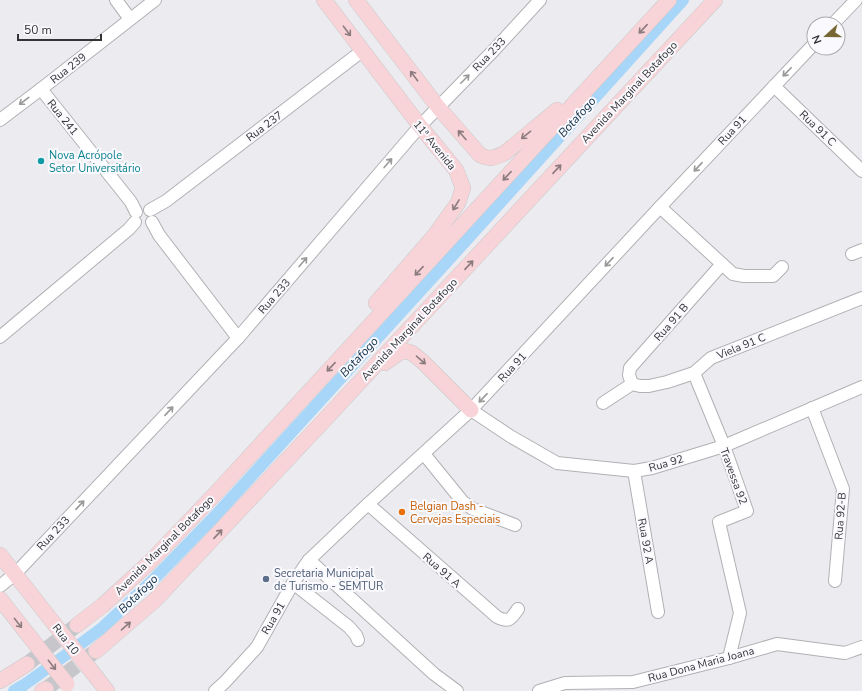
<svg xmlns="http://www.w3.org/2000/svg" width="862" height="691" font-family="'Nunito Sans',sans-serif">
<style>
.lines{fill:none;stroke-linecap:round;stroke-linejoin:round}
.canal{stroke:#a8d6f9;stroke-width:12}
.major-tunnel{stroke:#c7c6cb;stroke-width:15;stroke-dasharray:15 8;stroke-linecap:butt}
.minor-casing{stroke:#b1b1b5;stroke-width:14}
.major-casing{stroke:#cacacb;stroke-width:16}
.minor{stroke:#fff;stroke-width:12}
.major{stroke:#f8d4d8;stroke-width:15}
.major-bridge-casing{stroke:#cacacb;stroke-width:16;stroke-linecap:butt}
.major-bridge{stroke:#f8d4d8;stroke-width:15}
.oneway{stroke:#8c7c7f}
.oneway2{stroke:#9a9a9a}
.culture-dot{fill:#0f9aa8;stroke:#f9f9fe;stroke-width:1.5}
.food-dot{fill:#e8710a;stroke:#f9f9fe;stroke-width:1.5}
.service-dot{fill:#5c6f8a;stroke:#f9f9fe;stroke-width:1.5}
.labels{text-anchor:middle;stroke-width:4;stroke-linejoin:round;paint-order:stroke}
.street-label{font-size:11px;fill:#343436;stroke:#f9f9fe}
.culture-label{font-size:11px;fill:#0d838f;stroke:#f9f9fe;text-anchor:start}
.food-label{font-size:11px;fill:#c56008;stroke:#f9f9fe;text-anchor:start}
.service-label{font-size:11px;fill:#4e5e75;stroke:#f9f9fe;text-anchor:start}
.water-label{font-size:12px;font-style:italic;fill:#0b2e45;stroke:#f9f9fe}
</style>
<rect width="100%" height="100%" fill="#ecebf0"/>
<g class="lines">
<polyline class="canal" points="14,691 24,685 67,654 102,628 154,579 215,516 444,265 683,0"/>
<g class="major-tunnel">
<polyline points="27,664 77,625"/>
<polyline points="46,689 93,653"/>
</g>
<defs>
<g id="minor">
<polyline points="116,0 130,19"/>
<polyline points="833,24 856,0"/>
<polyline points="774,86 862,171"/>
<polyline points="41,89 131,202 136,212"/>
<polyline points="0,120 41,89 155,0"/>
<polyline points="660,207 733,274 744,276 773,276 782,267"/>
<polyline points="150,210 166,201 362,51"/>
<polyline points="152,222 159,235 238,338"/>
<polyline points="852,254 862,250"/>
<polyline points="0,337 129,229 135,222"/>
<polyline points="694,373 724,446 747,511 719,522 740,613 729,658"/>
<polyline points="632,384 629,375 630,368 722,264"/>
<polyline points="603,403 632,384 640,386 649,386 667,382 694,373 711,358 862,298"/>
<polyline points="812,408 843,489 835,581"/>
<polyline points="471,410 510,436 557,463 634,471 652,468 724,446 862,387"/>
<polyline points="424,454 463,502 473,509 515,525"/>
<polyline points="634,471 658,612"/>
<path d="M368 504 497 617C509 623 511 619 518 609"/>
<polyline points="309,560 434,674 457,691"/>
<polyline points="293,583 349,627 356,635 358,640"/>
<polyline points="0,586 15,574 238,338 420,126 495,49 540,0"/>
<polyline points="215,691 225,682 257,647 293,583 309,560 368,504 471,410 660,207 814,44"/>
<polyline points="539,691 565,683 633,682 729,658 777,644 845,653 862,647"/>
</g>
<g id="major">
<polyline points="324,0 420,126 456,170 463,188 458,203 435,235 376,303"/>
<path d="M356 0 438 107 480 155C491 160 494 158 505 153L557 110"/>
<polyline points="385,363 399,353 405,351 412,353 422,361 471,410"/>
<polyline points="0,555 59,630"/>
<polyline points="0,599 37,646"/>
<polyline points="77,625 102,606 149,563 216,493 669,0"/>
<polyline points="96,651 155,600 317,428 715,0"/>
<polyline points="89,668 107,691"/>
<polyline points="0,681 27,664"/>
<polyline points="42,691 46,689"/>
</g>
</defs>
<use href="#minor" class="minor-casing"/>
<use href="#major" class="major-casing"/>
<use href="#minor" class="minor"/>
<use href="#major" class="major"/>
<defs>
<g id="major-bridge">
<polyline points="59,630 89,668"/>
<polyline points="37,646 67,684"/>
</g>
</defs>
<use href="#major-bridge" class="major-bridge-casing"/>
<use href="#major-bridge" class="major-bridge"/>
</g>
<defs><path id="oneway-shaft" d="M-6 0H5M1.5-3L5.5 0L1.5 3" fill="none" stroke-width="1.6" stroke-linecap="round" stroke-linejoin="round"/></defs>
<g class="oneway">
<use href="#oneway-shaft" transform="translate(643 29) rotate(133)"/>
<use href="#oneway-shaft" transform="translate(347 31) rotate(53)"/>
<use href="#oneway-shaft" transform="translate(414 76) rotate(-127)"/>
<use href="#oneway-shaft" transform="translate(462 135) rotate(-131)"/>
<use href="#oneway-shaft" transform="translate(526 135) rotate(141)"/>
<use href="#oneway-shaft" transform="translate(557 169) rotate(-47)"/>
<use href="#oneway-shaft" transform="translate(507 176) rotate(133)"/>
<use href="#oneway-shaft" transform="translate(456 205) rotate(121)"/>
<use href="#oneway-shaft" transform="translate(469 265) rotate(-47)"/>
<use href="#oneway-shaft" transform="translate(419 271) rotate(133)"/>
<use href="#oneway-shaft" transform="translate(421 360) rotate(41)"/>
<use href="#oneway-shaft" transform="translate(331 367) rotate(133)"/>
<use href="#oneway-shaft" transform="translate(218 534) rotate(-47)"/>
<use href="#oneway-shaft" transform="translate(18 623) rotate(52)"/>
<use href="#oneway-shaft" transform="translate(126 626) rotate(-41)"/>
<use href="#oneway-shaft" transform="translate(52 665) rotate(52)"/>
</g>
<g class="oneway2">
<use href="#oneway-shaft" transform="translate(787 72) rotate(134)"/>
<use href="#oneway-shaft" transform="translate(465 79) rotate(-45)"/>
<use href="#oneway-shaft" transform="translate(24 101) rotate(143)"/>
<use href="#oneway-shaft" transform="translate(388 163) rotate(-49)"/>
<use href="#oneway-shaft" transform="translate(698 167) rotate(133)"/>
<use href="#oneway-shaft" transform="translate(303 262) rotate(-49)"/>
<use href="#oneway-shaft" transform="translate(609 262) rotate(133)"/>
<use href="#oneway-shaft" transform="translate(483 398) rotate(133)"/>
<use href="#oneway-shaft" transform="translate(169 411) rotate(-47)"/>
<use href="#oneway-shaft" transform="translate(80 505) rotate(-47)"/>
</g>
<circle class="culture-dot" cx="41" cy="161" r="4"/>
<circle class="food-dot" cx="402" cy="512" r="4"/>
<circle class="service-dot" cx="266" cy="579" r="4"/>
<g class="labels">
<g class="street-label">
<text transform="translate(489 54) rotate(-46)" y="4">Rua 233</text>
<text transform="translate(68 68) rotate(-38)" y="4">Rua 239</text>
<text transform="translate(629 92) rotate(-47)" y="4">Avenida Marginal Botafogo</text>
<text transform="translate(63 117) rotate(51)" y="4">Rua 241</text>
<text transform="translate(264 126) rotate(-37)" y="4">Rua 237</text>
<text transform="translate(818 128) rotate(44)" y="4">Rua 91 C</text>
<text transform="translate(732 130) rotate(-47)" y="4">Rua 91</text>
<text transform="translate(435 145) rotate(51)" y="4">11ª Avenida</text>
<text transform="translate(274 296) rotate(-49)" y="4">Rua 233</text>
<text transform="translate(671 322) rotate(-49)" y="4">Rua 91 B</text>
<text transform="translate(409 329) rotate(-47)" y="4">Avenida Marginal Botafogo</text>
<text transform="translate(741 346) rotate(-22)" y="4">Viela 91 C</text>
<text transform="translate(512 367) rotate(-47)" y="4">Rua 91</text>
<text transform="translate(666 463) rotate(-16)" y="4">Rua 92</text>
<text transform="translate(734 476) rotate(70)" y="4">Travessa 92</text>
<text transform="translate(840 516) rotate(-86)" y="4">Rua 92-B</text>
<text transform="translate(53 533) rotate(-47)" y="4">Rua 233</text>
<text transform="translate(646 541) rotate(80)" y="4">Rua 92 A</text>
<text transform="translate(164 545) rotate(-45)" y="4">Avenida Marginal Botafogo</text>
<text transform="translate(442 570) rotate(41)" y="4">Rua 91 A</text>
<text transform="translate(273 618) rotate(-60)" y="4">Rua 91</text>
<text transform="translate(66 639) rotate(52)" y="4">Rua 10</text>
<text transform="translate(701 664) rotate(-15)" y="4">Rua Dona Maria Joana</text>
</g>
<g class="culture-label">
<text x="49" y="159">Nova Acrópole<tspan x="49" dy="13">Setor Universitário</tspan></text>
</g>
<g class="food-label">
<text x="410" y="510">Belgian Dash -<tspan x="410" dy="13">Cervejas Especiais</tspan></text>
</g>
<g class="service-label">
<text x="274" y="577">Secretaria Municipal<tspan x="274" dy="13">de Turismo - SEMTUR</tspan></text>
</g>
<g class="water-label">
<text transform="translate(577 117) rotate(-48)" y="4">Botafogo</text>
<text transform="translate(359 357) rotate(-47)" y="4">Botafogo</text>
<text transform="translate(138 594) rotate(-44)" y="4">Botafogo</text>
</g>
</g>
<g transform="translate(826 36) rotate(249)"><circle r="19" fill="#f9f9fe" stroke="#aaaaae"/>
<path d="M0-3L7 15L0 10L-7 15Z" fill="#776734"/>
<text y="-6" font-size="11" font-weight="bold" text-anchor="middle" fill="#343436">N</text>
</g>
<path d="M18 34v6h83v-6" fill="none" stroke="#343436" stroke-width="2"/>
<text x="24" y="34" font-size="12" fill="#343436" stroke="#f9f9fe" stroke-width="3" paint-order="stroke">50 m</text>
</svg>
